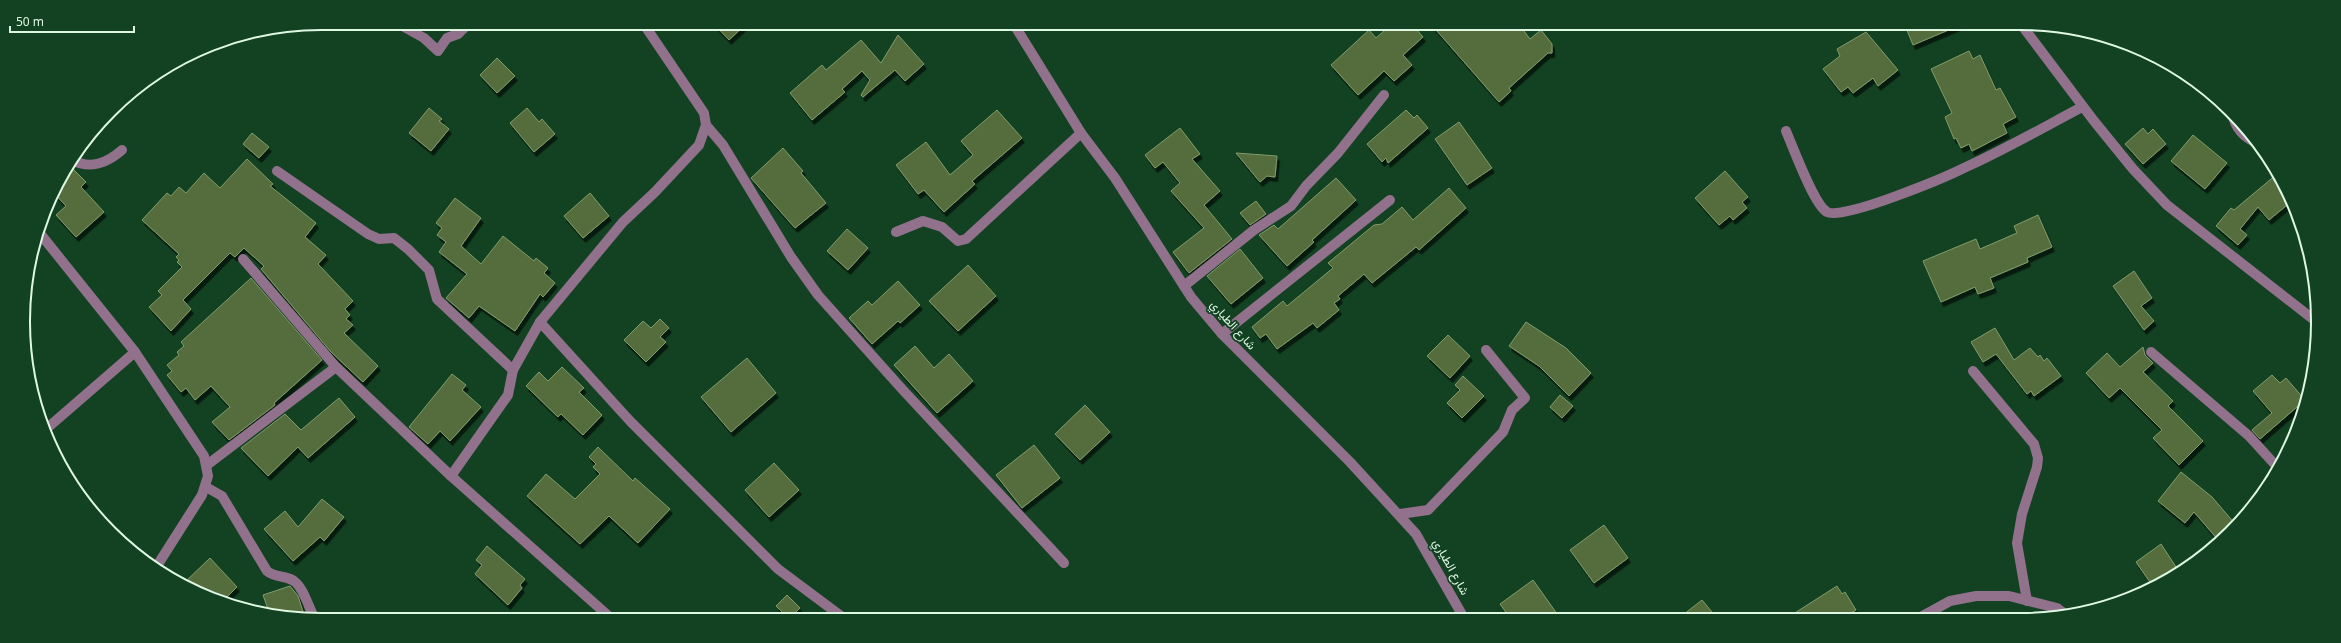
<svg xmlns="http://www.w3.org/2000/svg" width="2341" height="643" font-family="'Noto Sans',Vazirmatn,sans-serif">
<style>
.building{fill:#546c3d;stroke:#829c6b;filter:url(#shadow)}
.lines{fill:none;stroke-linecap:round;stroke-linejoin:round}
.minor{stroke:#91718c;stroke-width:10}
.labels{text-anchor:middle;stroke-width:3.5;stroke-linejoin:round;paint-order:stroke}
.street-label{font-size:12px;fill:#dff8e4;stroke:#124222}
.rim{fill:none;stroke:#dff8e4;stroke-width:2}
</style>
<defs>
<filter id="shadow"><feDropShadow dx="2.5" dy="4.5" stdDeviation="0" flood-color="#0009"/></filter>
</defs>
<rect width="100%" height="100%" fill="#124222"/>
<g class="building">
<polygon points="713,23 747,23 729,40"/>
<polygon points="1393,23 1411,23 1423,37 1403,55 1412,65 1394,81 1384,71 1358,95 1331,65 1369,30 1376,38"/>
<polygon points="1430,23 1518,23 1530,39 1541,30 1552,44 1552,53 1548,53 1509,88 1511,91 1499,102"/>
<polygon points="1904,23 1965,23 1913,45"/>
<polygon points="1866,32 1898,70 1878,86 1873,78 1853,93 1848,87 1841,92 1823,69 1840,56 1837,49"/>
<polygon points="898,35 924,64 905,81 895,70 863,97 861,95 870,80 862,71 842,89 845,92 812,120 790,93 822,65 826,70 861,40 881,63"/>
<polygon points="1969,51 1973,59 1980,55 1996,90 2000,88 2016,117 2003,124 2007,133 1972,151 1969,144 1961,148 1956,138 1954,139 1945,117 1952,113 1931,69"/>
<polygon points="497,58 515,76 497,93 480,75"/>
<polygon points="429,108 442,119 439,121 449,129 431,151 409,133"/>
<polygon points="527,108 539,122 542,119 555,134 534,152 510,123"/>
<polygon points="997,110 1022,138 972,181 975,184 944,212 924,190 918,194 896,165 926,142 950,175 973,155 961,141"/>
<polygon points="1406,110 1414,118 1417,115 1428,128 1388,163 1386,158 1382,162 1367,144"/>
<polygon points="1459,122 1492,168 1467,185 1435,139"/>
<polygon points="1180,128 1200,154 1192,159 1220,191 1204,205 1232,239 1189,273 1173,252 1204,228 1171,191 1180,183 1163,162 1155,168 1145,155"/>
<polygon points="2143,128 2148,134 2153,129 2166,144 2143,164 2125,144"/>
<polygon points="252,133 269,147 259,158 243,144"/>
<polygon points="2193,135 2227,163 2205,189 2171,161"/>
<polygon points="783,148 803,171 801,173 826,203 795,228 751,178"/>
<polygon points="1236,153 1277,156 1275,177 1267,176 1260,182"/>
<polygon points="247,159 273,184 270,186 316,223 305,237 326,255 318,264 353,301 345,309 350,315 346,319 353,325 344,333 378,366 363,382 331,352 261,269 264,266 244,248 235,257 230,253 183,300 191,309 171,331 149,307 162,295 158,291 182,267 177,262 179,260 176,257 179,254 142,220 167,193 171,196 179,187 186,193 204,173 220,188"/>
<polygon points="69,165 86,182 81,187 104,212 76,237 56,215 66,206 53,192"/>
<polygon points="1725,171 1748,197 1742,202 1747,208 1733,220 1730,216 1719,225 1695,198"/>
<polygon points="2277,174 2292,201 2269,220 2258,207 2240,229 2247,235 2238,245 2216,226 2231,208 2234,210"/>
<polygon points="1336,178 1356,200 1312,240 1314,242 1287,266 1259,235 1274,225 1278,229"/>
<polygon points="1449,188 1466,208 1419,250 1416,247 1372,283 1364,274 1338,296 1340,299 1334,303 1339,310 1317,328 1313,323 1277,349 1266,334 1260,338 1252,327 1283,301 1287,306 1333,268 1328,263 1374,225 1382,224 1402,207 1413,220"/>
<polygon points="590,193 609,216 583,238 564,216"/>
<polygon points="455,198 481,218 461,246 481,264 503,236 534,261 536,258 548,268 544,273 555,283 543,297 540,294 515,331 479,306 469,318 446,298 467,274 439,252 446,242 437,235 442,228 436,223"/>
<polygon points="1256,201 1266,214 1250,225 1240,213"/>
<polygon points="2038,215 2052,247 2027,258 2028,262 1990,278 1994,288 1978,294 1975,287 1941,302 1923,261 1976,239 1980,249 2017,233 2014,226"/>
<polygon points="847,229 868,248 848,270 827,251"/>
<polygon points="1240,249 1263,278 1231,304 1207,276"/>
<polygon points="968,265 996,296 958,331 929,301"/>
<polygon points="2134,271 2152,298 2141,306 2154,321 2144,330 2113,286"/>
<polygon points="251,278 322,360 274,403 275,405 229,440 212,422 230,407 211,386 195,400 186,388 181,392 167,375 172,371 167,365 179,355 177,352 184,346 181,342"/>
<polygon points="898,281 920,305 900,323 898,321 872,344 849,318 868,301 872,305"/>
<polygon points="660,319 669,328 660,337 666,342 646,362 624,340 643,321 651,328"/>
<polygon points="1526,322 1566,348 1591,373 1569,396 1539,366 1509,346"/>
<polygon points="1995,328 2014,360 2030,348 2038,357 2040,355 2044,361 2047,358 2061,376 2034,396 2031,391 2027,394 1996,354 1983,362 1971,342"/>
<polygon points="1448,335 1470,356 1450,378 1427,356"/>
<polygon points="915,346 934,368 949,354 973,381 937,413 894,365"/>
<polygon points="2143,347 2145,355 2153,363 2143,372 2173,401 2168,406 2203,441 2179,465 2153,438 2162,430 2120,388 2109,398 2086,373 2107,353 2120,367"/>
<polygon points="747,358 776,393 731,432 701,397"/>
<polygon points="562,367 584,388 579,392 602,415 583,435 561,414 558,417 526,386 539,372 548,381"/>
<polygon points="452,374 466,385 462,390 481,407 450,441 440,431 428,444 409,427"/>
<polygon points="2272,375 2280,383 2286,378 2305,400 2260,439 2252,430 2272,413 2253,391"/>
<polygon points="1463,376 1484,396 1462,418 1447,403 1460,390 1455,385"/>
<polygon points="1560,395 1573,406 1562,418 1550,407"/>
<polygon points="339,398 355,417 308,458 298,447 268,476 241,448 285,414 301,430"/>
<polygon points="1085,405 1110,432 1080,460 1055,434"/>
<polygon points="1034,445 1060,478 1022,508 996,475"/>
<polygon points="598,447 633,481 635,478 670,509 638,543 609,516 580,544 527,496 546,474 575,499 600,474 593,467 596,464 589,457"/>
<polygon points="774,463 799,490 769,517 745,490"/>
<polygon points="2181,472 2212,497 2236,525 2230,533 2219,541 2194,512 2185,523 2158,501"/>
<polygon points="322,499 344,517 324,541 320,537 293,561 264,529 285,511 298,527"/>
<polygon points="1604,525 1628,558 1594,583 1570,550"/>
<polygon points="2161,544 2178,570 2154,588 2136,562"/>
<polygon points="487,546 525,579 520,585 522,588 508,605 475,574 482,565 476,560"/>
<polygon points="210,558 237,587 222,602 207,597 183,584"/>
<polygon points="1533,580 1560,618 1510,618 1500,604"/>
<polygon points="290,586 298,596 305,618 270,615 263,595"/>
<polygon points="1837,586 1842,594 1845,592 1856,610 1843,618 1787,618"/>
<polygon points="787,595 800,608 789,619 776,606"/>
<polygon points="1702,600 1717,618 1679,618"/>
</g>
<g class="lines">
<g class="minor">
<polyline points="397,23 424,38 438,51 447,38 458,34 469,23"/>
<polyline points="1013,23 1081,133 1115,178 1191,297 1222,334 1350,462 1416,534 1464,618"/>
<polyline points="2020,23 2094,121 2133,169 2167,205 2318,323"/>
<path d="M2233 114C2234 128 2245 138 2257 143"/>
<polyline points="706,125 723,145 791,257 818,295 902,389 1064,563"/>
<path d="M1786 131C1793 147 1814 205 1827 212 1842 221 1946 177 1966 167 2006 149 2044 127 2082 107"/>
<path d="M72 160C91 170 107 163 122 150"/>
<polyline points="277,171 368,234 379,239 394,238 408,249 429,270 437,299 513,370"/>
<polyline points="38,231 135,352 204,456 208,476 202,495 155,569"/>
<polyline points="896,232 923,221 942,227 958,241 966,239 1081,133"/>
<polyline points="243,259 336,367"/>
<polyline points="1184,286 1254,230 1291,206 1306,186 1338,153 1384,95"/>
<polyline points="540,322 630,421 778,569 845,619"/>
<polyline points="1222,334 1390,200"/>
<polyline points="2151,352 2249,436 2279,469"/>
<polyline points="1973,371 2034,444 2038,458 2037,467 2022,514 2017,543 2027,601"/>
<polyline points="45,430 135,352"/>
<polyline points="207,465 336,367 451,476 613,620"/>
<polyline points="451,476 508,395 513,370 540,322 623,222 655,192 699,145 706,125 704,113 643,23"/>
<path d="M206 487 222 496 267 571C275 578 285 575 294 581 304 588 309 609 315 619"/>
<polyline points="1400,514 1428,510 1503,432 1512,410 1525,398 1486,350"/>
<polyline points="1919,618 1950,601 1976,596 2009,596 2057,608 2066,615"/>
</g>
</g>
<g class="labels">
<g class="street-label">
<text transform="translate(1233 325) rotate(48)" y="4">شارع الطياري</text>
<text transform="translate(1451 567) rotate(61)" y="4">شارع الطياري</text>
</g>
</g>
<path d="M0 0H2341V643H0ZM321 30H2020A291 291 0 0 1 2311 321V322A291 291 0 0 1 2020 613H321A291 291 0 0 1 30 322V321A291 291 0 0 1 321 30Z" fill="#124222" fill-rule="evenodd"/>
<path class="rim" d="M321 30H2020A291 291 0 0 1 2311 321V322A291 291 0 0 1 2020 613H321A291 291 0 0 1 30 322V321A291 291 0 0 1 321 30Z"/>
<path d="M10 26v6h124v-6" fill="none" stroke="#dff8e4" stroke-width="2"/>
<text x="16" y="26" font-size="12" fill="#dff8e4" stroke="#124222" stroke-width="3" paint-order="stroke">50 m</text>
</svg>
